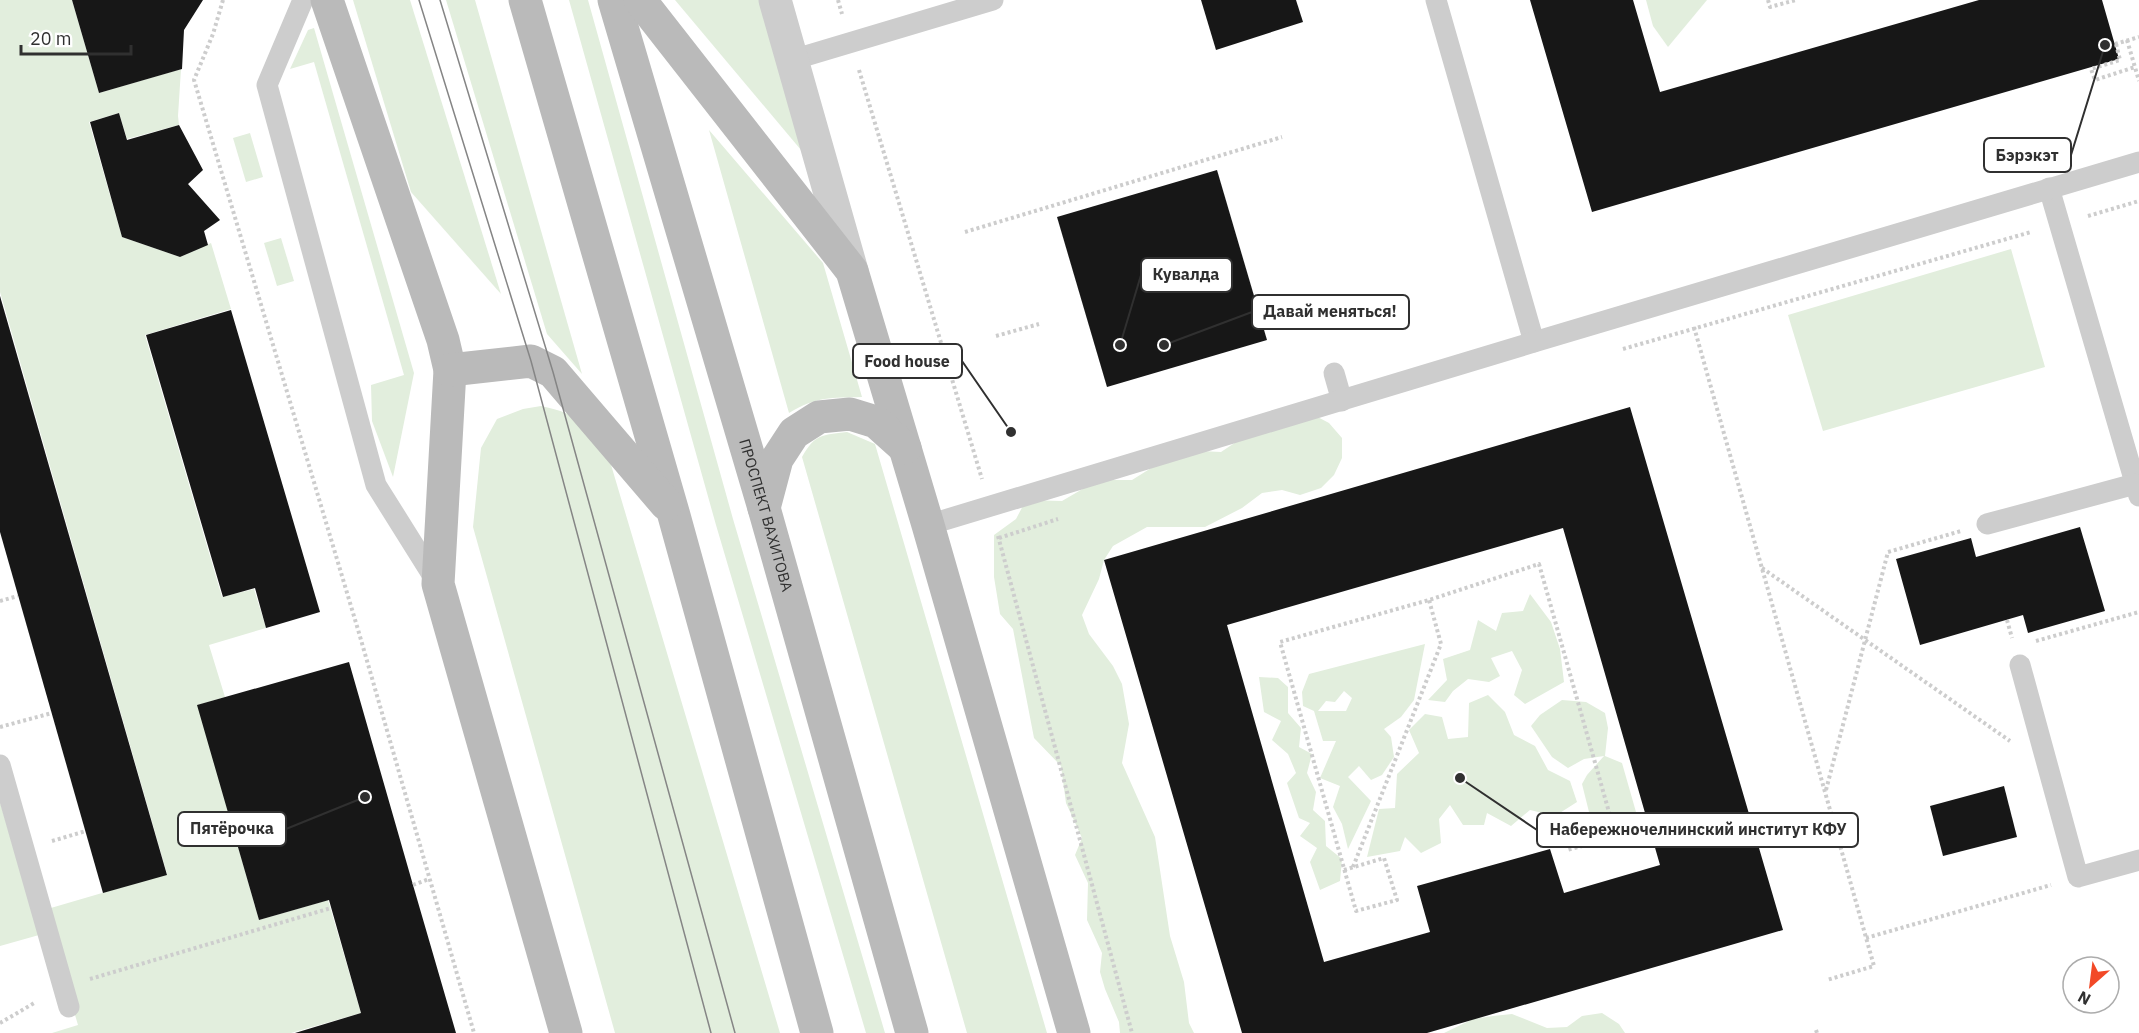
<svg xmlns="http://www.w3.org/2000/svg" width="2139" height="1033" font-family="'IBM Plex Sans',sans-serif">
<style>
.green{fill:#e2eedd;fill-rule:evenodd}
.building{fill:#171717;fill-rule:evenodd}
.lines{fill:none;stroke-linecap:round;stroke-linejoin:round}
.path{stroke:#cdcdcd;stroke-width:4;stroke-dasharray:3 3;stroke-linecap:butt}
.service{stroke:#cdcdcd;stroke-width:21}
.minor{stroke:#cdcdcd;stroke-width:33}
.secondary{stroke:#bababa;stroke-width:33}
.tram{stroke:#858585;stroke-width:1.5}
.labels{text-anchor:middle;stroke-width:6;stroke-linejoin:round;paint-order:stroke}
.street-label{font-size:15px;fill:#303030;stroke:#fff}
.leader{fill:none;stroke:#303030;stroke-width:2}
.callout-dot{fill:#303030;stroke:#fff;stroke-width:2}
.callout{fill:#fff;stroke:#303030;stroke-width:2}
.callout-label{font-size:16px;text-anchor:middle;font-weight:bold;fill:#303030}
</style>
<rect width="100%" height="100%" fill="#fff"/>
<g class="green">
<polygon points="0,0 72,0 99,93 181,69 178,116 179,125 127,139 119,113 89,122 122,237 180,257 211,243 231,309 145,335 222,597 254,589 266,628 209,645 225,697 198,705 259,920 328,900 361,1013 291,1033 52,1033 78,1025 44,910 167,874 0,292"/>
<polygon points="353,0 410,0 501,294 411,192"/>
<polygon points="446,0 475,0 582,374 547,334"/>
<polygon points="569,0 588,0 733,519 885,1033 866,1033 716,525"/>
<polygon points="675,0 761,0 801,150"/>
<polygon points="1646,0 1707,0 1668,47 1653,26"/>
<polygon points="314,28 414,373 393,477 372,421 371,385 404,375 314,62 290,69 308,30"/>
<path d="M709 130 823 263 862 397C831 398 817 396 789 413Z"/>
<polygon points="250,133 263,177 246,182 233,138"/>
<polygon points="281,238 294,281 277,286 264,243"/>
<polygon points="2011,249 2045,367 1823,431 1788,315"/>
<path d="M541 406C584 415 584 425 609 458L780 1033H615L473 527 481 448 497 419 523 409Z"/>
<polygon points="1312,414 1329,423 1342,438 1342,458 1334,475 1321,488 1300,495 1282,490 1262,493 1242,508 1205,527 1147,527 1113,546 1104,560 1099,579 1082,615 1089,634 1113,666 1122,684 1129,724 1122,763 1155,837 1170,936 1184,982 1189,1023 1194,1033 1120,1033 1119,1022 1105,989 1100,972 1102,953 1087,920 1088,883 1075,855 1082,838 1066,803 1061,766 1034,738 1013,629 1000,614 994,577 994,535 1016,519 1026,500 1062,501 1098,480 1132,480 1180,450 1221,452 1254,430"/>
<path d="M847 432 875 444 1047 1033H967L802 457C815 434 822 435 847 432Z"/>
<polygon points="1530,594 1551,622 1560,649 1564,682 1525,704 1514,695 1522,670 1512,651 1491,658 1500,676 1489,682 1468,679 1453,691 1445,702 1428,700 1447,680 1443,659 1470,650 1478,620 1496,631 1502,613 1523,611"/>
<path d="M1425 644 1414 700 1401 717 1384 729 1391 737 1394 757 1382 775 1371 780 1359 766 1348 777 1371 801 1348 849 1342 824 1333 807 1340 786 1320 778 1336 741H1323L1314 711 1303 706 1302 692 1309 674ZM1344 691 1352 698 1346 711H1318L1326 701 1335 702Z"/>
<polygon points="1259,677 1278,678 1288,687 1288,713 1301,728 1299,747 1312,754 1307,773 1316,792 1313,810 1325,821 1326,846 1342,859 1340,881 1320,890 1310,862 1317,848 1300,836 1310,823 1299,818 1287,783 1296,773 1288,754 1272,740 1281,721 1264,712"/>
<polygon points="1488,695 1505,712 1514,735 1535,746 1548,770 1570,781 1577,802 1555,816 1530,810 1511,826 1487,813 1484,825 1463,825 1450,805 1439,819 1441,843 1421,853 1405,837 1400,851 1367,857 1379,809 1395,808 1397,774 1419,753 1409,730 1425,714 1442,717 1448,739 1468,737 1469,703"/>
<polygon points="1562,700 1586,702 1605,713 1608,728 1605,756 1622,763 1640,826 1633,836 1609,831 1589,812 1582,784 1587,775 1604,756 1584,759 1568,768 1552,757 1531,726 1540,715"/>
<polygon points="0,802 39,935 0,946"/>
<polygon points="1602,1013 1619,1024 1625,1033 1444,1033 1473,1019 1493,1016 1512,1014 1547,1028 1567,1027 1582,1016"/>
</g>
<g class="building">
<polygon points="72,0 203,0 184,30 182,69 99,93"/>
<polygon points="1201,0 1296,0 1303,22 1216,50"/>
<polygon points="1530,0 1633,0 1660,92 1979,0 2102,0 2119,59 1592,212"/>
<polygon points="119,113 127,140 179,125 203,170 188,184 220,220 204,231 208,245 180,257 122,237 90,122"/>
<polygon points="1217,170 1267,340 1107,387 1057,217"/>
<polygon points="0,296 167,875 103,893 0,532"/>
<polygon points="231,310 320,612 266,628 255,588 223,597 146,335"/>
<path d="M1630 407 1783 930 1427 1033H1242L1104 560ZM1563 528 1660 865 1564 893 1550 849 1417 886 1430 932 1324 962 1227 625Z"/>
<polygon points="2080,527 2105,611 2028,633 2023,615 1920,645 1896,559 1971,538 1976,557"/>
<polygon points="349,662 413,885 456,1033 295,1033 361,1013 329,900 259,920 197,705"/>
<polygon points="2004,786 2017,837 1943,856 1930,806"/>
</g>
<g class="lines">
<g class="path">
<polyline points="223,0 213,34 194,80 359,633 474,1033"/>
<polyline points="838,0 842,14"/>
<polyline points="1768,0 1770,7 1796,0"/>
<polyline points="2127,40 2139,81"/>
<polyline points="2115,44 2139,37"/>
<polyline points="2116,44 2120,60 2091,69 2095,80 2135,67"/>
<polyline points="859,70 982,479"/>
<polyline points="2088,216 2139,201"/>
<polyline points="965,232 1282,137"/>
<polyline points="1694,327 1874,966 1827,980"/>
<polyline points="996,336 1039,324"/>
<polyline points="1623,349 2031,232"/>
<polyline points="998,536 1132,1033"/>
<polyline points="999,538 1058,519"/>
<polyline points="1762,568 2010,741"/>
<polyline points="0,601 18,596"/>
<polyline points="2007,620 2012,638"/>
<polyline points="2036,641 2139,612"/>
<polyline points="0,727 52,713"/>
<polyline points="1826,790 1888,552 1961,531"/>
<polyline points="52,841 86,831"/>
<polyline points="1353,867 1441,644 1429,600"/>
<polyline points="1344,870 1384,858 1397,900 1356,911 1280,642 1429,600 1539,564 1616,837 1567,850"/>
<polyline points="413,885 429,879"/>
<polyline points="1866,938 2051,885"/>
<polyline points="90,979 331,908"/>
<polyline points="0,1023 36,1002"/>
<polyline points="1816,1030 1817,1033"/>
</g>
<g class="service">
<polyline points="303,0 267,85 376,485 438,584"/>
<polyline points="1436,0 1534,342"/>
<polyline points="792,60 993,0"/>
<polyline points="2049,188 2139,496"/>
<polyline points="1334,373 1342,401"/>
<polyline points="1987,524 2135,484"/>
<polyline points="928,525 1534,342 2139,162"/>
<polyline points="2020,665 2078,877 2139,860"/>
<polyline points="0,765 69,1007"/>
</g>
<polyline class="minor" points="775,0 852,271"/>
<g class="secondary">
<polyline points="327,0 443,340 450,370 438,584 566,1033"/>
<polyline points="525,0 673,512 817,1033"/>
<path id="s1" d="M614 0 764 508 912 1033"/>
<polyline points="640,0 852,271 928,525 1074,1033"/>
<polyline points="450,370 531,361 553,372 666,504"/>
<polyline points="764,508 777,459 794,433 819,417 850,414 876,422 905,448"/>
</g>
<g class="tram">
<polyline points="419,0 531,361 711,1033"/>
<polyline points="440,0 553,372 735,1033"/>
</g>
</g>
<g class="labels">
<g class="street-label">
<text dy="5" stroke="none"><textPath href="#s1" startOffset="537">ПРОСПЕКТ ВАХИТОВА</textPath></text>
</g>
</g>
<path class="leader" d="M2105 45L2071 155M1120 345L1141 275M1164 345L1252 312M1011 432L962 361M365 797L286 829M1460 778L1537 830"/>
<g class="callout-dot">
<circle cx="2105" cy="45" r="6"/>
<circle cx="1120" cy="345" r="6"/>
<circle cx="1164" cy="345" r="6"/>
<circle cx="1011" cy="432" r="6"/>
<circle cx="365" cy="797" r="6"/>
<circle cx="1460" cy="778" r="6"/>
</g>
<g class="callout">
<rect x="1984" y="138" width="87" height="34" rx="6"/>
<rect x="1141" y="258" width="91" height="34" rx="6"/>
<rect x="1252" y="295" width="157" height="34" rx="6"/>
<rect x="853" y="344" width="109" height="34" rx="6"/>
<rect x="178" y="812" width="108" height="34" rx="6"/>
<rect x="1537" y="813" width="321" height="34" rx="6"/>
</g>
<g class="callout-label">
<text x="2027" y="161">Бэрэкэт</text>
<text x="1186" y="280">Кувалда</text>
<text x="1330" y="317">Давай меняться!</text>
<text x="907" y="367">Food house</text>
<text x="232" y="834">Пятёрочка</text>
<text x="1698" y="835">Набережночелнинский институт КФУ</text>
</g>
<g transform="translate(2091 985) rotate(208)"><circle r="28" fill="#ffffff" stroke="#acacac" stroke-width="1.5"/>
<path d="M0-4.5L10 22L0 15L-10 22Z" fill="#f24927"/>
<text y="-9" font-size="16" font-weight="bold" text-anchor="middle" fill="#303030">N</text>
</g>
<path d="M21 45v9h110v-9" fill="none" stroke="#303030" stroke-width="3"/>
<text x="30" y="45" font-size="18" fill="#303030" stroke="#ffffff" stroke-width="4.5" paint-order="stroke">20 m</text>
</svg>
